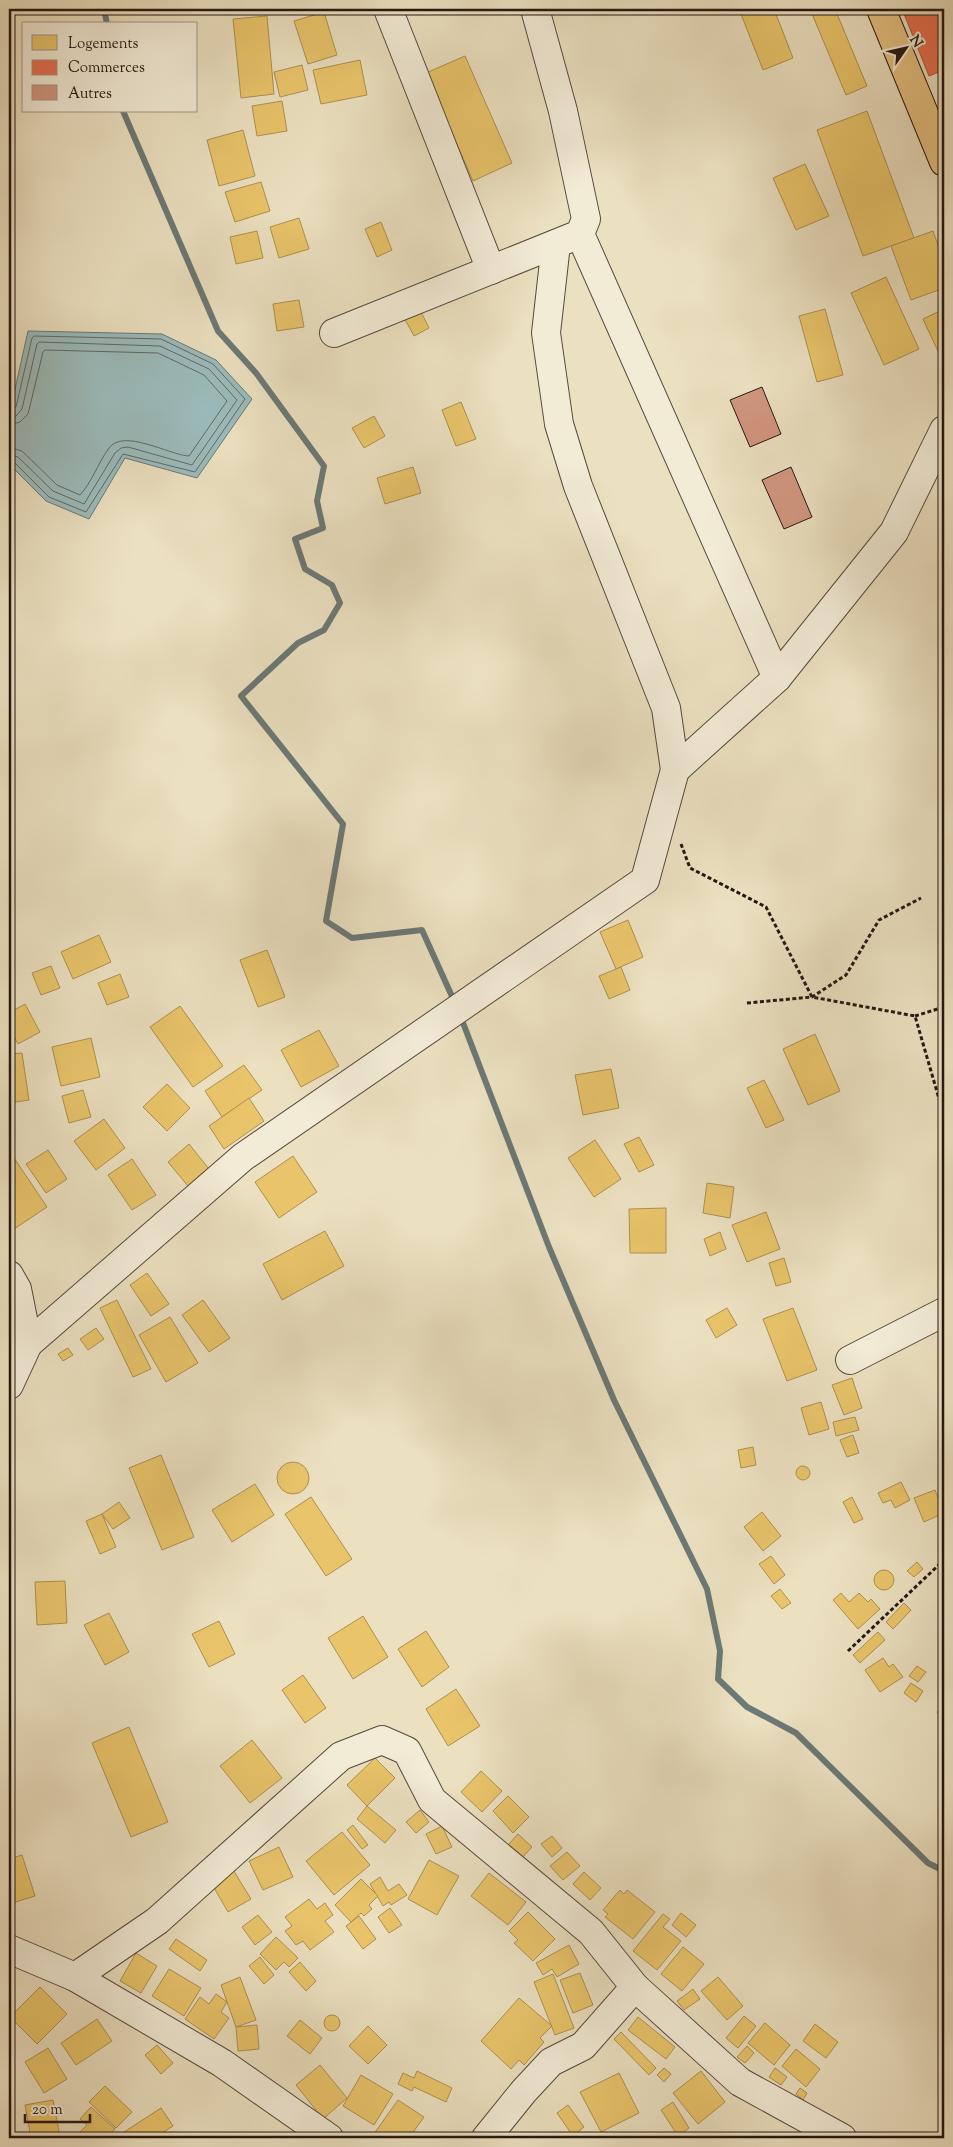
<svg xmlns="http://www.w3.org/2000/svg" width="953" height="2147" font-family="'Sorts Mill Goudy',serif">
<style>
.water{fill:#9bbbbb;stroke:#6b7977}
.homes{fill:#e9c46a;stroke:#ae9050}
.shops{fill:#e76f51;stroke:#ac553e}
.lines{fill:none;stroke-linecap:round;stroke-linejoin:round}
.shore{stroke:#606966;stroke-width:1}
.stream{stroke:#6b7977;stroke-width:6}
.building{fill:#d1967f;stroke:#241712}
.minor-casing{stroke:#56493e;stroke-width:30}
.highway-casing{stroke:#241712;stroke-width:30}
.path{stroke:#241712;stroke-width:3;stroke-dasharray:4 2.5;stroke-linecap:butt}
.minor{stroke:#f2ebd6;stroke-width:28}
.highway{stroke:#e6c080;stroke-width:28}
</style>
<rect width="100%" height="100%" fill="#ebe0c0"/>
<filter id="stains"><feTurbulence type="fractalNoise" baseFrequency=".004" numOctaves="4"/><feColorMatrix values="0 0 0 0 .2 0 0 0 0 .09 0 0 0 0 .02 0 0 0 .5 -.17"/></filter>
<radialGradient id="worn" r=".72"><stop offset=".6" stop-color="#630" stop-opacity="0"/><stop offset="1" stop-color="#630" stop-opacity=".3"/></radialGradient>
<polygon class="water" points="28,331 162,334 216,360 252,399 197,478 125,458 89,519 46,501 9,464 9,416"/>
<g class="homes">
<polygon points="739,9 774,9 793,58 763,70"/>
<polygon points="810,9 835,9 867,86 846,95"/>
<polygon points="324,12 337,55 308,64 294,21"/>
<polygon points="267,16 274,94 241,98 233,19"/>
<polygon points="465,56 512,163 473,181 426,73"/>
<polygon points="360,60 367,95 321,104 313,70"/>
<polygon points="302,65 308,90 280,97 274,72"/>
<polygon points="282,101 287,131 257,136 252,106"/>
<polygon points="867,111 914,238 863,256 817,130"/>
<polygon points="243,130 255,176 219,186 207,140"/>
<polygon points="805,164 829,216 796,230 773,178"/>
<polygon points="261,182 270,211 235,222 225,192"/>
<polygon points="299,218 309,249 279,258 270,227"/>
<polygon points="381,222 392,250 377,257 365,229"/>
<polygon points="257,231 263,258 236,264 230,237"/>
<polygon points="933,231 944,262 944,288 911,300 891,246"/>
<polygon points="886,277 919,349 884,365 851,293"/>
<polygon points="299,300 304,327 277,331 273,304"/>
<polygon points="418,306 429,328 414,336 402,314"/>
<polygon points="825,309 843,375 817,382 799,316"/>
<polygon points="944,309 944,364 923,319"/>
<polygon points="461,402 476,439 456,446 442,410"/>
<polygon points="374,416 385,436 364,448 352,428"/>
<polygon points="413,467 421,493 385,504 377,478"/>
<polygon points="628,920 643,957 616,969 600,932"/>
<polygon points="99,935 111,962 73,979 61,952"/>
<polygon points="267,950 285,997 258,1007 240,960"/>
<polygon points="51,966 60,988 41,995 32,973"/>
<polygon points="621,967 630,990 609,999 599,976"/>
<polygon points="120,974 129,997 107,1005 98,983"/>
<polygon points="25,1004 40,1032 18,1044 9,1028 9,1013"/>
<polygon points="180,1006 223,1066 193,1087 150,1027"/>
<polygon points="319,1030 339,1066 301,1087 281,1050"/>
<polygon points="815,1034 840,1091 808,1105 783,1049"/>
<polygon points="91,1038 100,1077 61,1086 52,1047"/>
<polygon points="22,1053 29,1100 9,1103 9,1054"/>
<polygon points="244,1065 262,1090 222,1117 205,1091"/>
<polygon points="611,1069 619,1108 583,1115 575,1075"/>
<polygon points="764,1080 784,1120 766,1128 747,1088"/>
<polygon points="167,1084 190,1108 167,1131 143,1107"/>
<polygon points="83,1090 91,1117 69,1123 62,1096"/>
<polygon points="249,1098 264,1121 224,1149 209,1126"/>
<polygon points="104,1119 125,1148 96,1170 74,1141"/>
<polygon points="639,1137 654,1165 639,1172 624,1144"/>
<polygon points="595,1140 621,1179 594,1197 568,1158"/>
<polygon points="189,1144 209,1169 188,1186 168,1162"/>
<polygon points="48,1150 67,1179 46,1193 26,1164"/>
<polygon points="12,1155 47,1207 11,1231 9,1228 9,1158"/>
<polygon points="293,1156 317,1192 279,1218 255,1182"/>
<polygon points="132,1159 156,1195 132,1210 108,1175"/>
<polygon points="707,1183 734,1187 730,1218 703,1213"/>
<polygon points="666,1208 666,1253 630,1253 629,1209"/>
<polygon points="766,1212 780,1249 747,1262 732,1225"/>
<polygon points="325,1231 344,1266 282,1300 263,1264"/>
<polygon points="720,1232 726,1249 710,1256 704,1239"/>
<polygon points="784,1258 791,1282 776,1286 769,1263"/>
<polygon points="147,1273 169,1304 151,1316 130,1285"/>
<polygon points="117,1300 151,1369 133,1377 100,1308"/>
<polygon points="203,1300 230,1338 209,1352 182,1315"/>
<polygon points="727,1308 737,1325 716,1338 706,1320"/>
<polygon points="793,1308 817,1370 787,1381 763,1319"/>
<polygon points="170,1317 198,1363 166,1382 139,1335"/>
<polygon points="96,1328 104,1339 88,1350 80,1339"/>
<polygon points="68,1348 73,1355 63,1361 58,1354"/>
<polygon points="852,1378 862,1408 844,1415 832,1385"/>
<polygon points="821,1402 829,1429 809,1435 801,1408"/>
<polygon points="855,1417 859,1430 836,1436 833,1422"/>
<polygon points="853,1435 859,1453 847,1457 840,1440"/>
<polygon points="753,1447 756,1465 741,1468 738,1450"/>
<polygon points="161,1455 194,1537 162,1550 129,1468"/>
<circle cx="293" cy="1478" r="16"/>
<circle cx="803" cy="1473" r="7"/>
<polygon points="901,1482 910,1500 895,1508 891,1500 883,1503 878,1493"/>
<polygon points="255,1484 274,1515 232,1542 212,1510"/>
<polygon points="935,1490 944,1513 924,1522 914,1498"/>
<polygon points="311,1497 352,1559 326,1576 285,1514"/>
<polygon points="852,1497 863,1519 854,1523 843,1502"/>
<polygon points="119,1502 130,1518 113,1529 102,1514"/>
<polygon points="762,1512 781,1536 763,1551 744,1527"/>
<polygon points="102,1514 116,1547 100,1554 86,1521"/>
<polygon points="771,1556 785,1575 774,1584 759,1564"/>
<polygon points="917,1562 923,1569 914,1577 907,1571"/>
<circle cx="884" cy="1580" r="10"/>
<polygon points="65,1581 67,1623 37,1625 35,1582"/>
<polygon points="780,1589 791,1603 782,1609 771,1596"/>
<polygon points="841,1593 849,1602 859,1593 868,1602 871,1599 880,1609 858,1629 833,1600"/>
<polygon points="904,1603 911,1610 893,1629 886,1622"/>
<polygon points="109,1613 129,1652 105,1665 84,1625"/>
<polygon points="363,1616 388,1657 353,1679 328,1638"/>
<polygon points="219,1621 235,1654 209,1667 192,1634"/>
<polygon points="426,1631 449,1667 422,1687 398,1649"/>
<polygon points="878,1632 885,1640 860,1663 853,1655"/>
<polygon points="883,1658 889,1667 893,1664 903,1677 880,1692 865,1670"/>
<polygon points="917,1666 926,1672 918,1682 909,1676"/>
<polygon points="303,1675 326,1708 305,1723 282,1690"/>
<polygon points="911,1683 923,1691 916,1702 904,1693"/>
<polygon points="456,1689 480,1726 448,1746 426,1709"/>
<polygon points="944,1707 944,1722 937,1712"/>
<polygon points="129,1727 168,1822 131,1837 92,1743"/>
<polygon points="252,1740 282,1778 250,1803 220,1766"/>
<polygon points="375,1758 395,1778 367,1806 347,1785"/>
<polygon points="481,1771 502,1791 482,1812 461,1792"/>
<polygon points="508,1796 529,1817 513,1833 493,1811"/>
<polygon points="9,1806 13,1846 9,1847"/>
<polygon points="367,1806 396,1830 385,1843 357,1819"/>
<polygon points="420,1810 429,1822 416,1833 406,1822"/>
<polygon points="353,1825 368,1845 362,1849 347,1830"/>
<polygon points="442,1826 452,1847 436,1854 426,1834"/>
<polygon points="342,1832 370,1865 334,1895 306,1861"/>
<polygon points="518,1834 532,1847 521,1859 507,1846"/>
<polygon points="552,1836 562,1848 552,1857 541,1844"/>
<polygon points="279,1847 293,1877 263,1890 249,1861"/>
<polygon points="567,1852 580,1866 563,1880 550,1866"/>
<polygon points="22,1855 35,1896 9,1904 9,1859"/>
<polygon points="429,1860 459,1876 437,1915 408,1899"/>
<polygon points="232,1868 251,1899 228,1912 210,1881"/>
<polygon points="584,1872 601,1888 590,1900 573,1884"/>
<polygon points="489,1873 526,1902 508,1925 471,1896"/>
<polygon points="380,1877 388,1891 399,1884 407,1895 391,1905 389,1902 383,1906 370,1884"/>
<polygon points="361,1879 378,1896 369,1905 372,1909 364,1916 361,1913 351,1922 335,1905"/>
<polygon points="620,1890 624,1894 627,1890 655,1912 633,1939 605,1917 608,1914 603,1910"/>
<polygon points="309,1899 317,1909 325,1903 333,1915 325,1921 334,1932 310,1950 303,1941 296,1945 285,1931 292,1926 285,1917"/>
<polygon points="390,1908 402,1925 389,1933 378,1917"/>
<polygon points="528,1912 555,1939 533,1961 514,1943 518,1940 509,1931"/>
<polygon points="681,1913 696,1925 686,1937 672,1925"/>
<polygon points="663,1914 670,1919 663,1927 681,1941 657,1970 633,1951"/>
<polygon points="258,1915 272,1932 255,1945 242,1927"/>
<polygon points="359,1916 376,1939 363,1949 346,1926"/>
<polygon points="276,1937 298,1958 289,1967 284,1962 276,1970 260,1954"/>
<polygon points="176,1939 207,1960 200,1971 169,1949"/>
<polygon points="569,1945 579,1964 557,1977 552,1969 543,1975 536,1963"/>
<polygon points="683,1947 704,1964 682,1991 661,1974"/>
<polygon points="136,1953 157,1966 141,1993 120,1981"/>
<polygon points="260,1957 274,1975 264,1984 249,1966"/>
<polygon points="300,1962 316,1981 306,1991 289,1972"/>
<polygon points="169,1969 201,1988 184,2016 152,1996"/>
<polygon points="580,1973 593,2005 573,2013 560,1980"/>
<polygon points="553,1974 574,2028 555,2035 534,1982"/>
<polygon points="240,1977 256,2020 236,2027 221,1985"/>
<polygon points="718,1977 743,2006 727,2020 701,1991"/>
<polygon points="40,1987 67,2014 37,2044 10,2017"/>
<polygon points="693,1989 700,1999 684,2010 677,2001"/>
<polygon points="216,1994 227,2002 221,2012 229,2018 214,2039 185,2019 200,1997 209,2004"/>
<polygon points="519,1998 552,2026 540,2038 544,2042 524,2065 519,2060 511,2069 481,2041"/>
<circle cx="332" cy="2023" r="8"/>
<polygon points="744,2016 756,2026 738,2048 726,2038"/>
<polygon points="638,2017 675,2047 666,2059 628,2030"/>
<polygon points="97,2019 112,2041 76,2065 61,2043"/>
<polygon points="300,2020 322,2038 310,2054 287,2036"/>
<polygon points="765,2023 790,2045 774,2065 748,2043"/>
<polygon points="815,2024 838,2042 826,2058 803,2041"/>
<polygon points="257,2025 259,2049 238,2051 236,2027"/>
<polygon points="368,2026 387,2045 368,2064 349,2046"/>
<polygon points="621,2032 656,2068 649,2075 614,2039"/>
<polygon points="157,2045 173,2063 161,2074 145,2055"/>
<polygon points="747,2046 754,2053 745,2063 737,2057"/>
<polygon points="48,2048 67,2079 44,2093 25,2062"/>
<polygon points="796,2049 820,2069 806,2087 782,2066"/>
<polygon points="320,2065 347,2098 323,2119 296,2085"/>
<polygon points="664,2068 671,2074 664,2082 657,2075"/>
<polygon points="775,2068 787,2077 781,2085 769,2077"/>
<polygon points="417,2071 452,2088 446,2102 414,2087 412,2091 398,2084 403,2073 414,2078"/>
<polygon points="701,2071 725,2102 698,2124 673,2093"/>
<polygon points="619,2073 639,2113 601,2132 580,2092"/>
<polygon points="361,2075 393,2094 374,2125 343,2106"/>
<polygon points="105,2086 132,2112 116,2128 89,2102"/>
<polygon points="800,2088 807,2093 803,2100 796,2094"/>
<polygon points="53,2100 60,2136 31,2138 25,2105"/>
<polygon points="398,2100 424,2117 409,2138 371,2138"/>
<polygon points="673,2102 689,2128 678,2136 661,2110"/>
<polygon points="568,2105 584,2127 573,2136 557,2113"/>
<polygon points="91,2107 115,2129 106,2138 80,2138 77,2135 87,2125 80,2119"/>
<polygon points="161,2108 173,2126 154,2138 128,2138 124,2132"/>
</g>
<polygon class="shops" points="902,9 943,9 944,70 929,76"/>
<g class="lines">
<g class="shore">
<polyline points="9,411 16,407 32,338 34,336 161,339 213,364 245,399 195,472 123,454 86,512 49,497 14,462 9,461"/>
<polyline points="9,417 16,416 22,409 37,344 39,342 160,346 209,369 237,400 192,465 128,447 121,448 115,453 84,504 53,491 18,457 9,454"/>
<path d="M9 425 20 422 28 414 43 352 45 350 158 353 204 375 227 401 189 456C169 455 124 428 109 448 98 463 92 482 80 495L57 485 22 451 9 447"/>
</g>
<g class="stream">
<polyline points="104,9 107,24"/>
<polyline points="123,111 218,331 256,373 324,466 317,501 323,528 295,539 305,569 332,585 340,603 324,630 298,643 241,696 343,824 326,921 352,938 422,930 455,1003"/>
<polyline points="460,1015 549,1247 614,1400 707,1589 720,1651 718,1679 747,1707 796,1733 928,1863 944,1871"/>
</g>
</g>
<g class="building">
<polygon points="762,387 781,434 750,447 730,400"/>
<polygon points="791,467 812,517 784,529 762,480"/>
</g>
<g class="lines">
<defs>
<g id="minor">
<polyline points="388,9 491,270"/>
<polyline points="580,234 777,678"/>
<polyline points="334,333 580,234 586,219 563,111 535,9"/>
<polyline points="675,770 777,678 894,532 944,430"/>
<polyline points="9,1275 17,1289 28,1344 9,1385"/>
<polyline points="28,1344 243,1157 645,880 675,770 666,708 578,486 559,424 546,333 556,244"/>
<polyline points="850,1360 944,1312"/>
<polyline points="9,1949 75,1977 222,2063 329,2138"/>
<polyline points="75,1977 157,1921 341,1756 382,1740 407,1751 432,1800 591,1932 635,1987 740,2082 842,2138"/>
<polyline points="486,2138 524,2091 551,2062 583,2046 635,1987"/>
</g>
<polyline id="highway" points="881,9 944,162"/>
</defs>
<use href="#minor" class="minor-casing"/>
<use href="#highway" class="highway-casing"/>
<g class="path">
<polyline points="681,844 690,868 766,907 812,997 915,1016 942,1109"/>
<polyline points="747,1003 812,997 846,975 879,920 921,898"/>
<polyline points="915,1016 944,1007"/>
<polyline points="848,1651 944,1560"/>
</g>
<use href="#minor" class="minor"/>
<use href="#highway" class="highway"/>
</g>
<rect width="953" height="2147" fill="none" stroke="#ebe0c0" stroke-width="30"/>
<rect x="10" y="10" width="933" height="2127" fill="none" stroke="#241712" stroke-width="2.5"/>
<rect x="15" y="15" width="923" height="2117" fill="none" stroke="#241712"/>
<rect x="22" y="22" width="175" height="90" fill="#f2ebd6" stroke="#a09688"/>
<rect x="32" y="35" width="25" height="15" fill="#e9c46a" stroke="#a09688"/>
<text x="68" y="48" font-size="15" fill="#241712">Logements</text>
<rect x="32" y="60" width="25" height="15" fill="#e76f51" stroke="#a09688"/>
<text x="68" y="72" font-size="15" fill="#241712">Commerces</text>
<rect x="32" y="85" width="25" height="15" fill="#d1967f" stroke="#a09688"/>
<text x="68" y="98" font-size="15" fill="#241712">Autres</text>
<g transform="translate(906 48) rotate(56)" stroke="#f2ebd6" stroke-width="4" paint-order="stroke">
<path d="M0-4L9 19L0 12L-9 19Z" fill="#241712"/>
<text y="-8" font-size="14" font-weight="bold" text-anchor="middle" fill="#241712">N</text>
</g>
<path d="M25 2114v8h65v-8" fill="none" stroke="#241712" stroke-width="2.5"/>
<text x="32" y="2114" font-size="15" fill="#241712" stroke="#f2ebd6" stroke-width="4" paint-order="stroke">20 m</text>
<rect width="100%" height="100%" filter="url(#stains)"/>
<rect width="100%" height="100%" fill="url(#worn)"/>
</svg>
